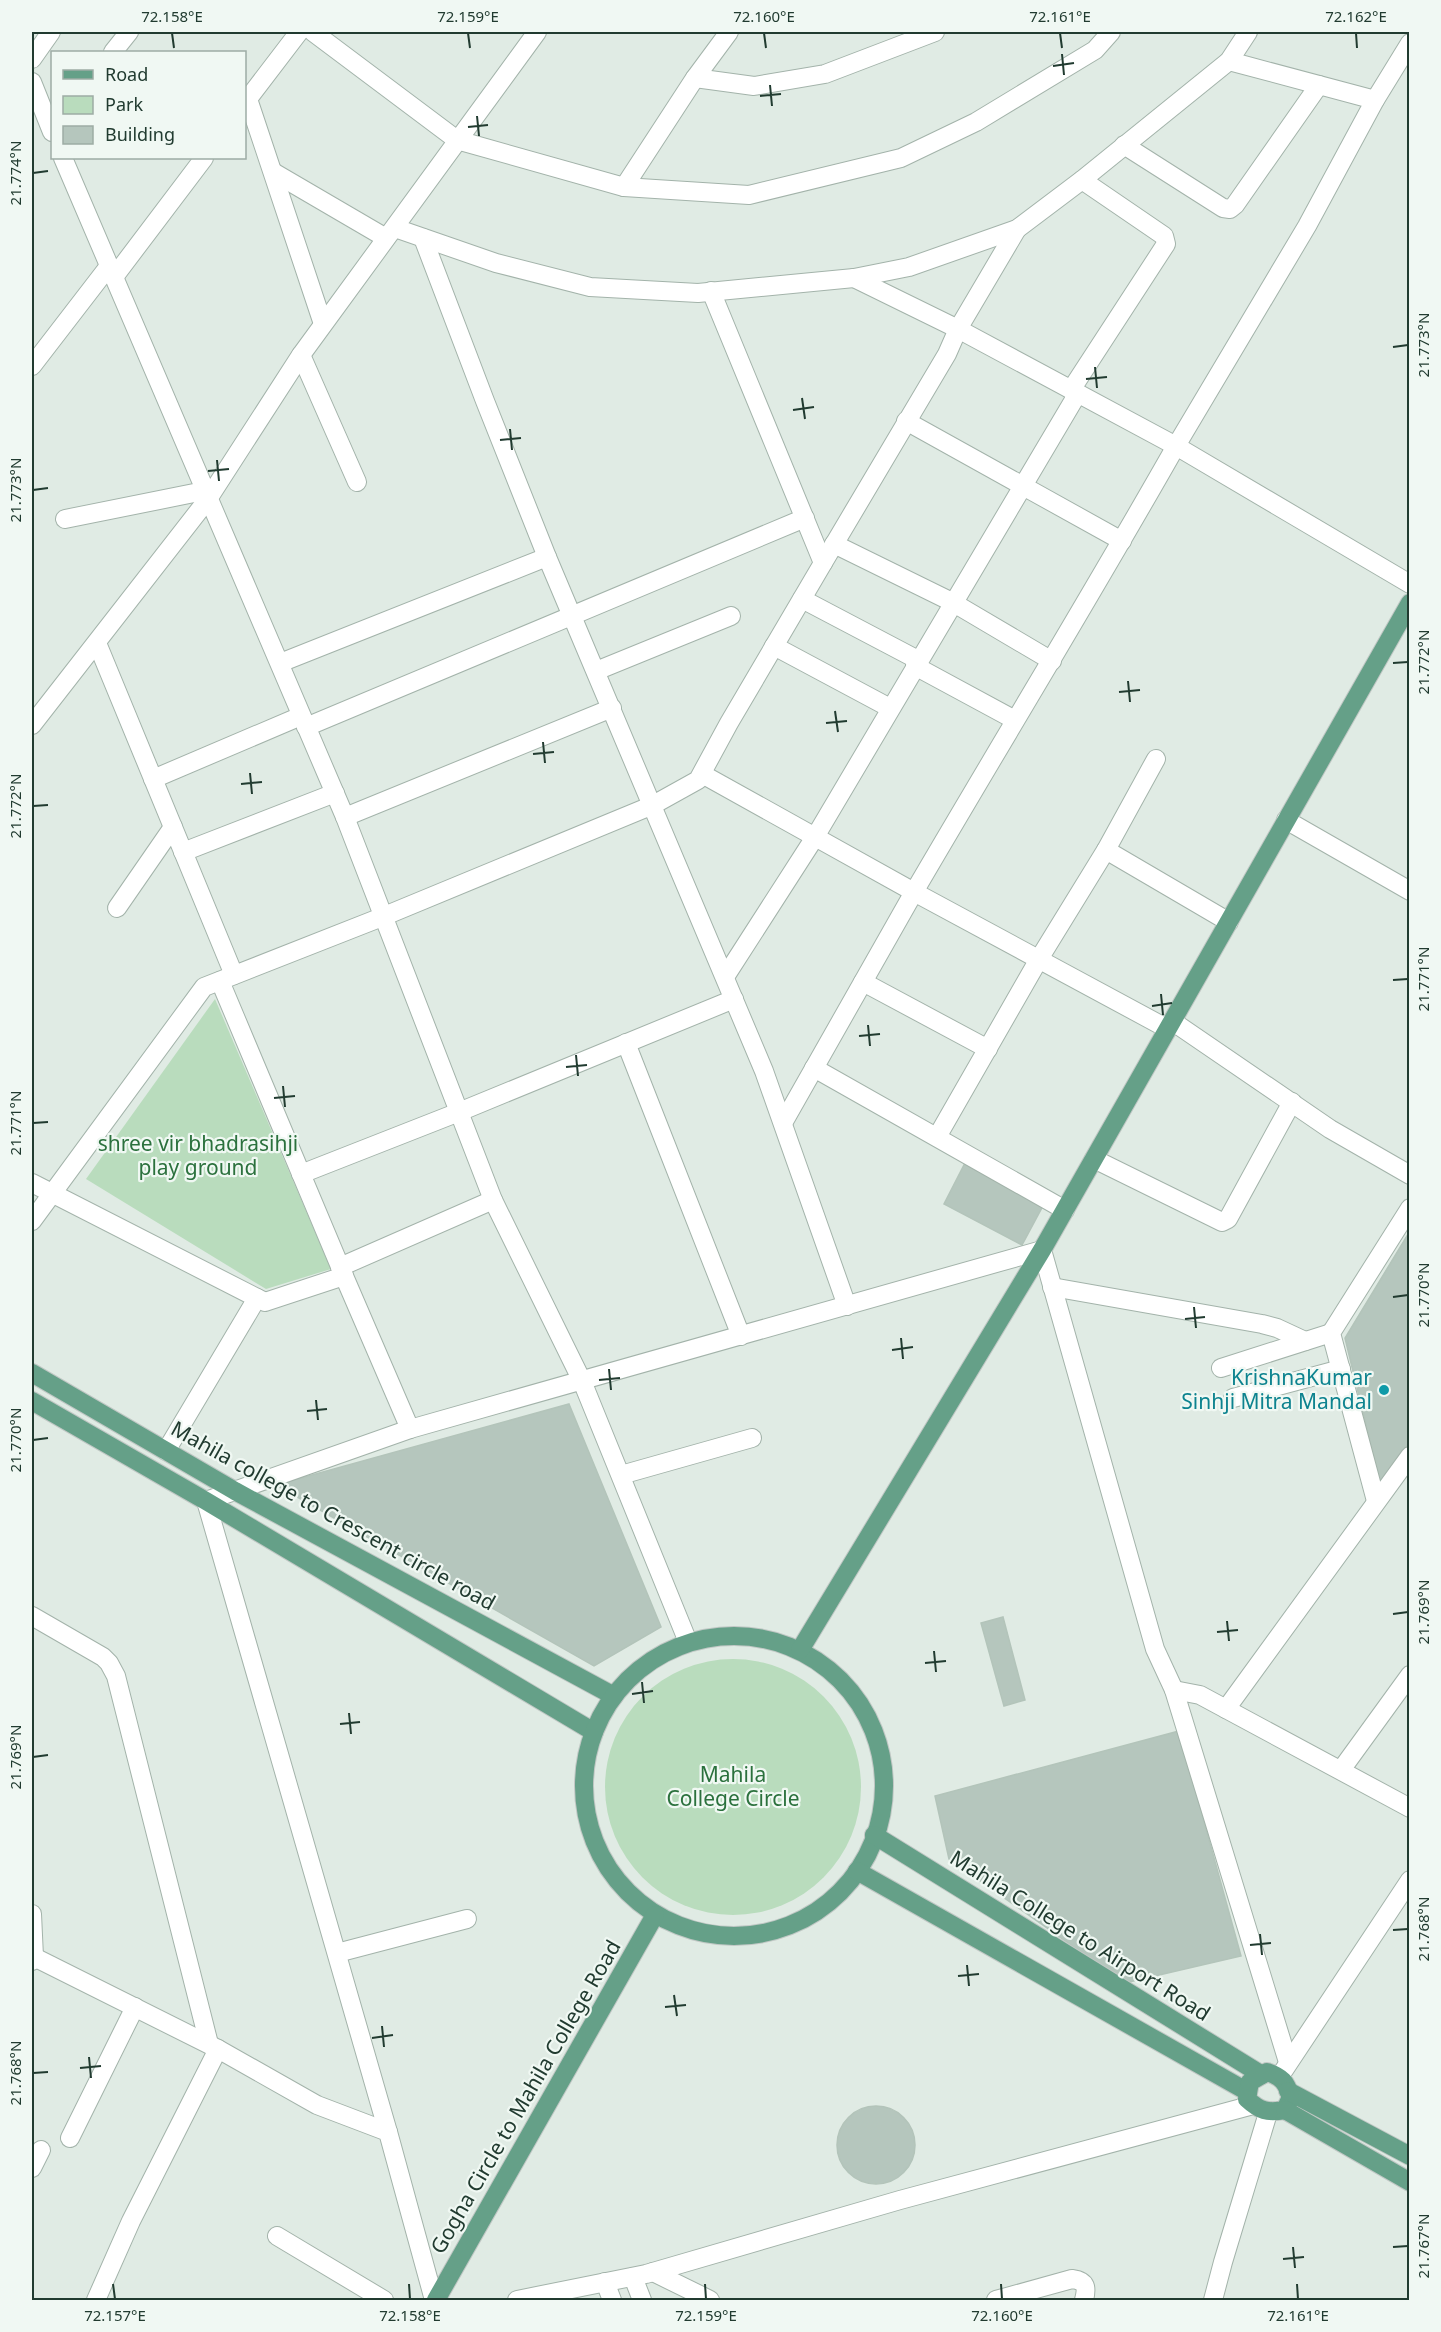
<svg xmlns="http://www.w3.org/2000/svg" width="1441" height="2332" font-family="'Noto Sans',sans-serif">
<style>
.green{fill:#b9dcbd}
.building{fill:#b5c6bd;stroke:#b3c4ba;stroke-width:1.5}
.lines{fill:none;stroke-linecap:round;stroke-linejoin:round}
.minor-casing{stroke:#a3b3aa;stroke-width:20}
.major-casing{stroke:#c1c8c5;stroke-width:20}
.minor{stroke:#fff;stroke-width:18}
.major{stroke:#65a088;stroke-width:18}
.ticks{fill:none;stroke:#213b30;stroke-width:2}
.culture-dot{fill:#0f9aa8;stroke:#f0f8f3;stroke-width:2}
.labels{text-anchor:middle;stroke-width:4.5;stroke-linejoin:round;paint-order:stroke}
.park-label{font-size:21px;fill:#2b713d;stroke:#f0f8f3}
.culture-label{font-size:21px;fill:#0d838f;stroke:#f0f8f3;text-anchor:end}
.street-label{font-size:21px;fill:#213b30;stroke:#f0f8f3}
.neatline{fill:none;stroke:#213b30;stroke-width:2}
.ticks-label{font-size:15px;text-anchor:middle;fill:#213b30}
</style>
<rect width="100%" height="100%" fill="#e0ebe4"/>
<g class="green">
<polygon points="215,999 331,1269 266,1289 86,1179"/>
<circle cx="733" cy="1787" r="128"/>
</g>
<g class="building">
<polygon points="966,1161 1045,1202 1022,1245 944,1204"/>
<polygon points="1410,1231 1410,1442 1380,1483 1345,1338"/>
<polygon points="569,1404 661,1627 594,1666 276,1485"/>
<polygon points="1003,1617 1025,1700 1004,1706 981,1623"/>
<polygon points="1179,1731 1241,1956 1125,1983 949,1859 935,1796"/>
<circle cx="876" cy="2145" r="39"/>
</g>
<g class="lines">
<defs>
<g id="minor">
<polyline points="313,32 457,140 624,187 749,195 901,158 976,122 1095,50 1111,32"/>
<polyline points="113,52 129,32"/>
<polyline points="32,59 51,32"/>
<polyline points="1229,61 1375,100"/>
<polyline points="695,78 754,86 825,74 935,32"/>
<polyline points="32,82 52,132"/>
<polyline points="248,99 323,324"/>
<polyline points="244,104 299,32"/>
<polyline points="1124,145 1223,208 1230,209 1235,205 1319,85"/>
<polyline points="63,158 345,817 493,1200 582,1381 688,1642"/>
<polyline points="273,172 386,238"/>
<polyline points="624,187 695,78 729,32"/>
<polyline points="395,228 496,263 590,287 698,293 854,278 909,267 1017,229 1082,180 1229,61 1248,32"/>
<polyline points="423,238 485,401 547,557 764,1071 847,1306"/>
<polyline points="114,277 204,158"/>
<polyline points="854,278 958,329 1176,446 1307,226 1375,100 1410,43"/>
<polyline points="301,355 357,482"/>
<polyline points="32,366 109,266"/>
<polyline points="1071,390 1166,244 1164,236 1082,180"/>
<polyline points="906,421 1122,541"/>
<polyline points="65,519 204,491"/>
<polyline points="834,544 952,602 1052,661"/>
<polyline points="823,563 947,354 958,329 1017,229"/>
<polyline points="802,599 918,660"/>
<polyline points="97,643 234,975"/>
<polyline points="774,646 890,708"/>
<polyline points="280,663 547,557"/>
<polyline points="915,666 1015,720"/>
<polyline points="596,671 731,616"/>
<polyline points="32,725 208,499 301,355 537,32"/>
<polyline points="306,727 805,518"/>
<path d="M702 774 914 892C1001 743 1091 596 1176 446L1410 584"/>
<polyline points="153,779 301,716"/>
<polyline points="345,817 612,708"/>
<polyline points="1286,820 1410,891"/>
<polyline points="1106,850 1229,922"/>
<polyline points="183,852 335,793"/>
<polyline points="117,908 173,827"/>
<polyline points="725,977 815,837 1078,393"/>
<polyline points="863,982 988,1049"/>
<polyline points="1172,1021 1330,1129 1410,1175"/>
<polyline points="626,1043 741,1336"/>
<polyline points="814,1068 1065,1210"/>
<polyline points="783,1123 914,892 1168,1029"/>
<polyline points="937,1137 1039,959 1106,850 1156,759"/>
<polyline points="1094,1159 1222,1222 1228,1219 1292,1102"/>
<polyline points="301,1174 459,1112 734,999"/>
<polyline points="32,1183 265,1302 344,1276 220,981"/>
<polyline points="32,1221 204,987 382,917 653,805 698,780 729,723 823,563 711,291"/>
<polyline points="340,1267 493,1200"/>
<polyline points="344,1276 410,1429"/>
<polyline points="1052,1287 1262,1324 1277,1328 1305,1341"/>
<polyline points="1221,1368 1331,1333"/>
<polyline points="1233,1398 1341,1369"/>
<polyline points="166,1451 257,1298"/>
<polyline points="621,1475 752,1438"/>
<polyline points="1376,1501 1331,1333 1410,1208"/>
<polyline points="32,1616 103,1657 109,1663 116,1676 209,2044"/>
<polyline points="1174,1690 1200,1695 1410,1808"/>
<polyline points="1226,1709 1410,1456"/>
<polyline points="1341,1770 1410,1675"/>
<polyline points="32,1914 34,1957 32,1961"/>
<polyline points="337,1953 467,1919"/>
<polyline points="32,1956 218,2049 317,2105 388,2132 434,2300"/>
<polyline points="1284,2070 1410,1880"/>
<polyline points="388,2132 206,1501 410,1429 1042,1250 1155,1649 1174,1690 1288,2062"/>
<polyline points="70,2138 135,2007"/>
<polyline points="32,2168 41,2150"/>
<polyline points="277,2236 384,2300"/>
<polyline points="653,2272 710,2300"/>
<polyline points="633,2277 642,2300"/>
<polyline points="605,2282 612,2300"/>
<polyline points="96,2300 131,2221 218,2049"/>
<polyline points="517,2300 646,2274 900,2200 1253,2105"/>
<path d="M996 2300 1072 2279C1087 2281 1087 2288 1084 2300"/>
<polyline points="1213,2300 1223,2262 1268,2113"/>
</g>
<g id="major">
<polyline points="32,1373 235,1491 614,1696"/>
<polyline points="32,1401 206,1501 594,1732"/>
<circle cx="734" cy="1786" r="150"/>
<polyline points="800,1650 1042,1250 1410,603"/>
<polyline points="874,1835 1262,2075"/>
<polyline points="857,1871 1248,2092"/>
<path d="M1267 2072C1282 2077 1286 2082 1291 2097L1285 2110C1267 2113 1260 2111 1247 2099L1250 2082Z"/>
<polyline points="1288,2091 1410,2156"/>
<polyline points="1285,2110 1410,2182"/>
<polyline points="436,2300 655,1915"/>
</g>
</defs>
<use href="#minor" class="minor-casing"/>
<use href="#major" class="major-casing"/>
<use href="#minor" class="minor"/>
<use href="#major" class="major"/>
</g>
<path class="ticks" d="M172 33 174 48M468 33 470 48M764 33 766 48M1060 33 1062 48M1356 33 1357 48M1062 54 1064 75M1053 66 1074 63M770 85 772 106M760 96 781 94M477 116 479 136M468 127 488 125M33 173 48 171M1393 347 1408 345M1095 367 1097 388M1086 379 1107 377M802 398 805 419M793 410 814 407M510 429 512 450M500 440 521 438M217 460 219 481M208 471 229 469M33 490 48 488M1393 663 1408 662M1128 681 1130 702M1119 692 1140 690M835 711 838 732M826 723 847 721M543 742 545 763M533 754 554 752M250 773 252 794M241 784 262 782M33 806 48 805M1393 980 1408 979M1161 994 1163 1015M1152 1006 1172 1003M868 1025 870 1046M859 1036 880 1034M576 1055 578 1076M566 1067 587 1065M283 1086 285 1107M274 1098 295 1096M33 1123 48 1122M1393 1297 1408 1295M1194 1307 1196 1328M1185 1319 1205 1317M901 1338 903 1359M892 1350 913 1347M609 1369 611 1390M599 1380 620 1378M316 1400 318 1420M307 1411 327 1409M33 1440 48 1438M1393 1614 1408 1612M1227 1621 1229 1641M1217 1632 1238 1630M934 1651 936 1672M925 1663 946 1661M642 1682 644 1703M632 1694 653 1691M349 1713 351 1734M340 1724 360 1722M33 1757 48 1755M1393 1930 1408 1929M1260 1934 1262 1955M1250 1945 1271 1943M967 1965 969 1986M958 1976 979 1974M674 1995 677 2016M665 2007 686 2005M382 2026 384 2047M372 2038 393 2035M89 2057 91 2078M80 2068 101 2066M33 2073 48 2072M1293 2247 1295 2268M1393 2247 1408 2246M1283 2259 1304 2257M113 2284 115 2299M409 2284 410 2299M705 2284 706 2299M1001 2284 1002 2299M1297 2284 1298 2299"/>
<circle class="culture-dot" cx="1384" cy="1390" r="6"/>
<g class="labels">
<g class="park-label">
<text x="198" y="1151">shree vir bhadrasihji<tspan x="198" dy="24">play ground</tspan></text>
<text x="733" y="1782">Mahila<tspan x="733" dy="24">College Circle</tspan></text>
</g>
<g class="culture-label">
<text x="1372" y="1385">KrishnaKumar<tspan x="1372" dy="24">Sinhji Mitra Mandal</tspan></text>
</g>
<g class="street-label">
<text transform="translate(333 1516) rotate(29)" y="7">Mahila college to Crescent circle road</text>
<text transform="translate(1080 1936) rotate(32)" y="7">Mahila College to Airport Road</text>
<text transform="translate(526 2097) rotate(-60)" y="7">Gogha Circle to Mahila College Road</text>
</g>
</g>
<rect width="1441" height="2332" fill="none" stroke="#f0f8f3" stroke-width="66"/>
<rect x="51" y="51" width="195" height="108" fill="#f0f8f3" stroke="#9daca5" stroke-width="1.5"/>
<rect x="63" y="70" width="30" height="9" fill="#65a088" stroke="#9daca5" stroke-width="1.5"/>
<text x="105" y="81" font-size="18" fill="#213b30">Road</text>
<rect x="63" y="96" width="30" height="18" fill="#b9dcbd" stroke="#9daca5" stroke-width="1.5"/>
<text x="105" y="111" font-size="18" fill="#213b30">Park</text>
<rect x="63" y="126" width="30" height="18" fill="#b5c6bd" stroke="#9daca5" stroke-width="1.5"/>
<text x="105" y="141" font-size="18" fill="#213b30">Building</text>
<rect x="33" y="33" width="1375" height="2266" class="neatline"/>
<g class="ticks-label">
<text x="172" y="22">72.158°E</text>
<text x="468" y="22">72.159°E</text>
<text x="764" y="22">72.160°E</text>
<text x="1060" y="22">72.161°E</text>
<text x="1356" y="22">72.162°E</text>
<text transform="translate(16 173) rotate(-90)" y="5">21.774°N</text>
<text transform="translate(1424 345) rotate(-90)" y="5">21.773°N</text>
<text transform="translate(16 490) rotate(-90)" y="5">21.773°N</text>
<text transform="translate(1424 662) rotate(-90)" y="5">21.772°N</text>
<text transform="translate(16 806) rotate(-90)" y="5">21.772°N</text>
<text transform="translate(1424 979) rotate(-90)" y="5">21.771°N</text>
<text transform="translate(16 1123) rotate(-90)" y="5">21.771°N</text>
<text transform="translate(1424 1295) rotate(-90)" y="5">21.770°N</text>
<text transform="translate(16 1440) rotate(-90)" y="5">21.770°N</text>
<text transform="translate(1424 1612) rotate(-90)" y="5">21.769°N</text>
<text transform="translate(16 1757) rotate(-90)" y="5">21.769°N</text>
<text transform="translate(1424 1929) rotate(-90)" y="5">21.768°N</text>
<text transform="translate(16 2073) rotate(-90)" y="5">21.768°N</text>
<text transform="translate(1424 2246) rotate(-90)" y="5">21.767°N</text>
<text x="115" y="2321">72.157°E</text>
<text x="410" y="2321">72.158°E</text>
<text x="706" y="2321">72.159°E</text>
<text x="1002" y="2321">72.160°E</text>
<text x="1298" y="2321">72.161°E</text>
</g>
</svg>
